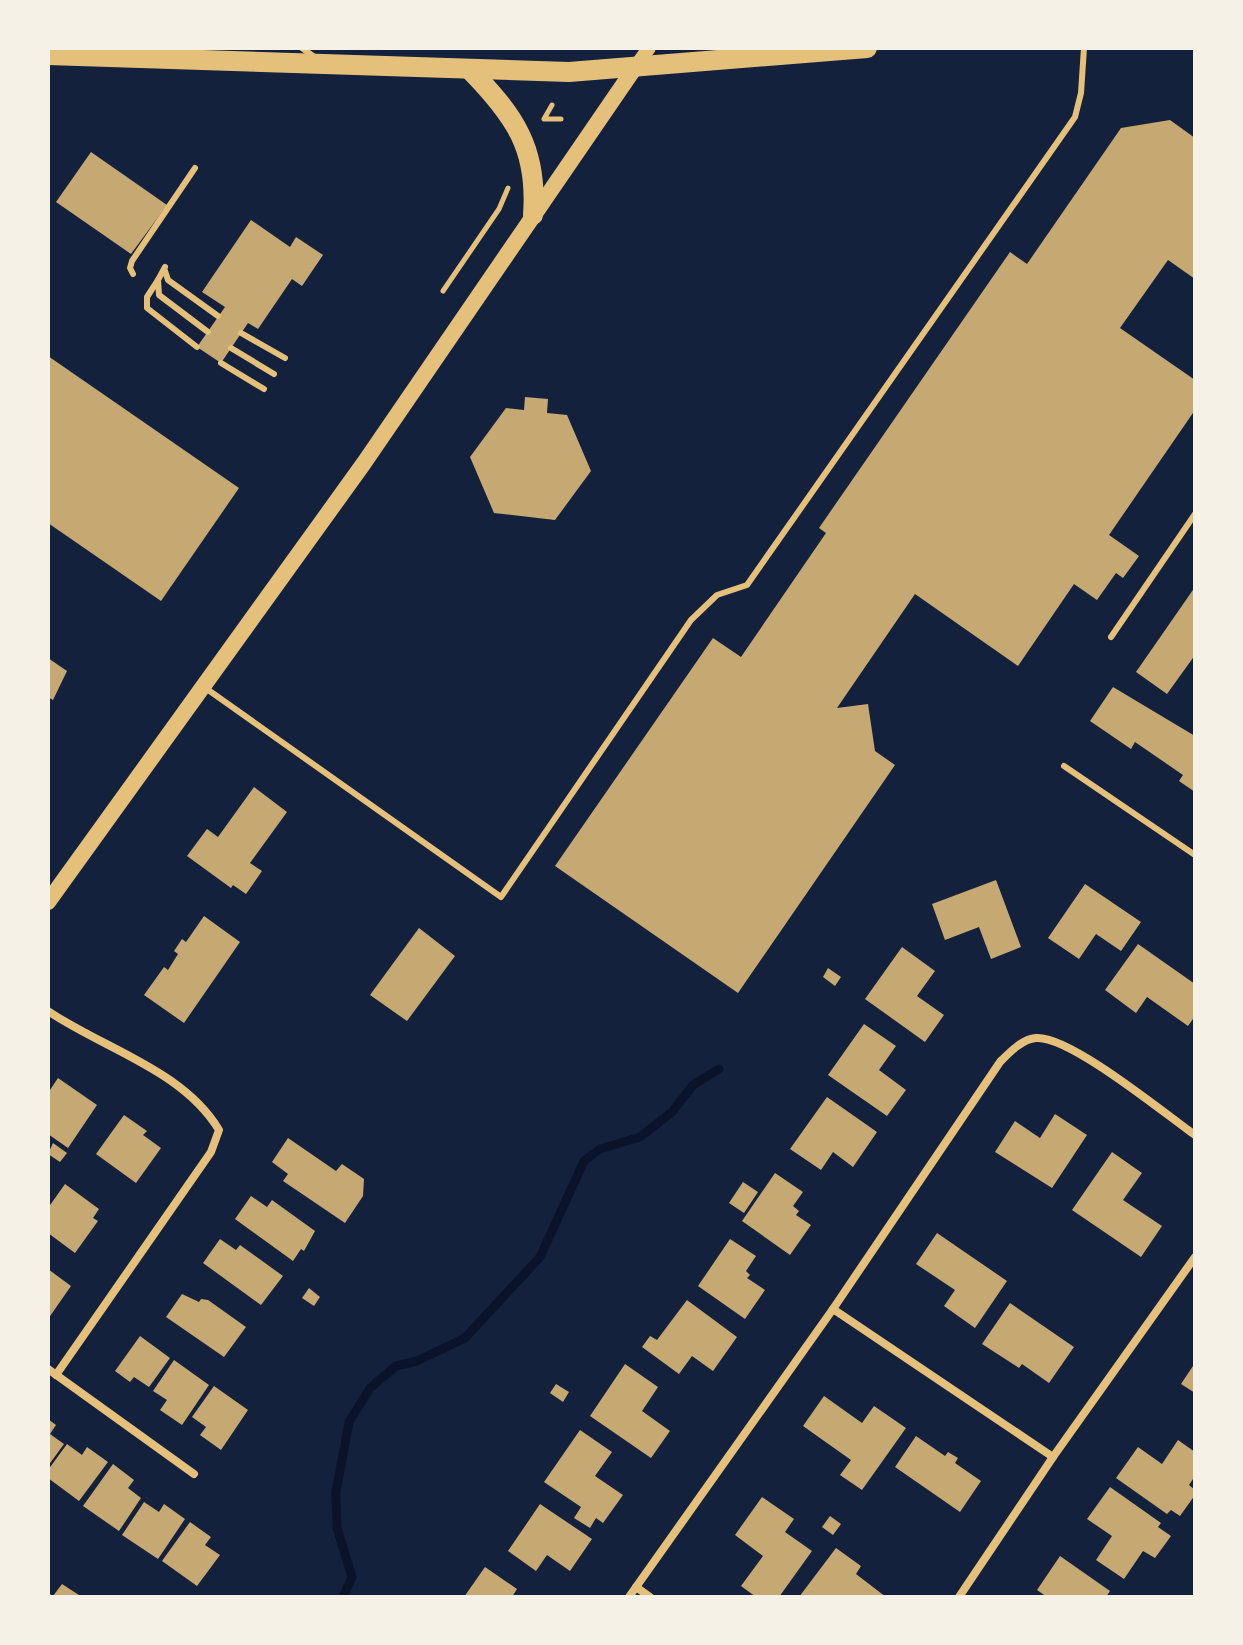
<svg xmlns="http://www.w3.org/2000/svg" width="1243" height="1645" font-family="'Golos Text',sans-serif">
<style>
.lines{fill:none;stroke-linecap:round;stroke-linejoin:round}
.stream{stroke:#0b132b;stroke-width:9}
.building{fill:#c6a872}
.path{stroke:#e5c07b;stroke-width:5}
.service{stroke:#e5c07b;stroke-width:6}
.minor{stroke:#e5c07b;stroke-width:8}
.tertiary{stroke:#e5c07b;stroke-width:14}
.secondary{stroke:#e5c07b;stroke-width:16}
.primary{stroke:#e5c07b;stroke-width:20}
</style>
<rect width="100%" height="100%" fill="#14213d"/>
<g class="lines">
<polyline class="stream" points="343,1597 352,1577 337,1528 336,1492 349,1422 370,1388 396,1366 417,1361 465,1338 540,1257 584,1161 600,1149 640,1137 672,1112 693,1085 719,1069"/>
</g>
<g class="building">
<polygon points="1170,120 1195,138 1195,279 1168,260 1120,328 1195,380 1195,410 1109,535 1139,556 1123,578 1116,573 1097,600 1074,584 1018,666 915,594 837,708 868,704 875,751 895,765 738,993 555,866 713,638 741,657 826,533 819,528 1010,252 1027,264 1121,128"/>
<polygon points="91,152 167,205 131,254 56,202"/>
<polygon points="251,220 290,247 296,237 323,255 302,286 292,279 258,329 248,323 221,363 197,347 225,307 202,292"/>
<polygon points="48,356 239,488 161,601 48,523"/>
<polygon points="525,397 548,399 547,413 567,415 591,471 555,520 494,513 470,457 506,408 524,410"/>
<polygon points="1195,587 1195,655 1167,694 1136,672"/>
<polygon points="48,658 67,671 53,700 48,697"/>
<polygon points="1113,687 1195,736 1195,792 1179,781 1183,775 1135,742 1131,749 1090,721"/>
<polygon points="254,787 287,812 250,863 262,871 246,894 233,885 231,888 187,856 207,829 218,837"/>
<polygon points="996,880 1021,947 991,959 979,927 945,940 932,904"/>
<polygon points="1085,884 1141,922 1121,951 1096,934 1079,959 1048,938"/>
<polygon points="204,916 240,942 184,1023 144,995 164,967 168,970 178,954 174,951 182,939 186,942"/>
<polygon points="419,928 455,956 407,1021 370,995"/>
<polygon points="1138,944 1195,984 1195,1016 1188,1026 1147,997 1136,1013 1105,990"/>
<polygon points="902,947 935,971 917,996 944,1015 925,1042 865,999"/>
<polygon points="828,968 841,977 835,986 823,977"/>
<polygon points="864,1024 896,1046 879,1070 906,1090 887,1116 828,1075"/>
<polygon points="58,1078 97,1105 68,1148 48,1134 48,1093"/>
<polygon points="827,1097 877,1132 853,1167 833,1152 821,1170 790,1149"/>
<polygon points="1055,1114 1087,1135 1052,1188 995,1152 1015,1121 1040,1138"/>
<polygon points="124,1115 147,1131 143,1135 161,1148 136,1183 96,1154"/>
<polygon points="288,1138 336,1171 342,1164 364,1179 363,1196 345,1223 283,1181 288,1174 272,1162"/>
<polygon points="53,1143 67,1153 60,1162 48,1154"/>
<polygon points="1112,1152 1142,1173 1123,1200 1162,1226 1141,1257 1072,1210"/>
<polygon points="775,1173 803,1192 793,1206 799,1211 796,1215 811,1225 790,1255 742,1221"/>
<polygon points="743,1182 758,1192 744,1213 729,1203"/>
<polygon points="65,1184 99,1209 93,1218 98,1221 75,1253 48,1233 48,1208"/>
<polygon points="251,1196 267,1207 272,1200 315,1231 304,1251 301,1249 293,1261 235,1219"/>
<polygon points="937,1233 1007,1281 975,1328 944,1306 955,1290 916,1264"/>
<polygon points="220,1239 236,1250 240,1245 283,1276 261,1305 203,1263"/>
<polygon points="730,1239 756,1256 746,1271 750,1275 747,1278 765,1290 745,1319 698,1286"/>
<polygon points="48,1269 71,1286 48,1319"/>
<polygon points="309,1288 320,1297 314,1306 302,1298"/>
<polygon points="182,1294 199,1302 201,1299 208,1300 246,1327 224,1357 166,1317"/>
<polygon points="687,1300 737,1337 713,1371 692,1356 679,1374 642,1347 650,1336 657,1340"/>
<polygon points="1010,1303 1074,1347 1049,1383 1022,1364 1019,1368 982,1344"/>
<polygon points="140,1336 170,1358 149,1387 134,1377 130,1382 115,1371"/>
<polygon points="174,1360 209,1385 182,1425 160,1410 167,1400 153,1391"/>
<polygon points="1195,1363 1195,1393 1181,1384"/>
<polygon points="625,1364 658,1387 642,1411 670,1431 651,1458 590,1416"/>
<polygon points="556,1384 569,1392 563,1402 550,1393"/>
<polygon points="214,1386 248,1410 221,1450 200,1435 206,1427 192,1417"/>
<polygon points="824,1396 862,1423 874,1406 906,1428 862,1490 840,1475 851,1460 803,1426"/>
<polygon points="48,1419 56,1425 50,1434 64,1444 48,1466"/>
<polygon points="580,1430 612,1452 595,1476 623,1495 603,1523 596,1518 590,1528 574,1518 581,1507 544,1482"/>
<polygon points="916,1436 945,1456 948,1452 958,1458 955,1463 981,1481 960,1512 895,1467"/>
<polygon points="1178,1440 1195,1452 1195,1476 1189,1485 1195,1490 1195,1495 1180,1516 1171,1510 1167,1514 1116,1478 1138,1447 1162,1464"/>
<polygon points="67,1444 82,1455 87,1447 108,1462 79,1501 48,1478 48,1470"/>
<polygon points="113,1464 134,1480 128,1488 141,1498 119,1531 83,1506"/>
<polygon points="1110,1487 1161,1523 1158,1527 1171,1536 1155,1558 1143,1551 1124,1579 1096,1560 1112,1536 1087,1519"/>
<polygon points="762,1497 794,1519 785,1532 812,1551 779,1597 756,1597 741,1586 763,1556 735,1535"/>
<polygon points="144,1502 159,1512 164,1504 185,1519 158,1559 122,1535"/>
<polygon points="540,1504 592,1539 570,1571 547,1555 536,1571 508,1551"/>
<polygon points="830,1516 841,1524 833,1535 822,1527"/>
<polygon points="190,1522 211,1537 205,1545 220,1555 197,1586 162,1561"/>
<polygon points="836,1548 861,1566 856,1574 886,1597 799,1597"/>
<polygon points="1060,1556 1110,1591 1106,1597 1047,1597 1037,1590"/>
<polygon points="485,1567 517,1589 512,1597 464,1597"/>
<polygon points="62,1584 82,1597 48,1597 48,1593 53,1596"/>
</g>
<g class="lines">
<g class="path">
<polyline points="552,105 544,119 561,119"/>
<polyline points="443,291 499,209 508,188"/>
</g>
<g class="service">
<polyline points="302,48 313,56"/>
<polyline points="165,267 158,280 159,295 208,332"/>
<polyline points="165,271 168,280 218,316"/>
<polyline points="133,274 130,268 132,261 195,168"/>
<polyline points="158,280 147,297 147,308 197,347"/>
<polyline points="241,333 285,358"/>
<polyline points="231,348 274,374"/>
<polyline points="221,363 264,389"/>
<polyline points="1111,637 1195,514"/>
<polyline points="204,687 501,897 691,620 717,595 747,585 1075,117 1081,93 1084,48"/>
<polyline points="1064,766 1195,855"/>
</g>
<g class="minor">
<path d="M48 1011C104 1049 183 1070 219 1130L211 1152 56 1375"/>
<polyline points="833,1309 1053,1457"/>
<polyline points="48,1369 194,1474"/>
<polyline points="636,1587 650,1597"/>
<path d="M629 1597 833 1309 1000 1062C1009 1053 1022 1039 1036 1038 1069 1035 1164 1113 1195 1135"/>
<polyline points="959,1597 1053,1457 1195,1257"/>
</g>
<polyline class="tertiary" points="634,69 649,48"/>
<polyline class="secondary" points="48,902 364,463 634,69"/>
<g class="primary">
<polyline points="48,55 569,72 867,48"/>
<path d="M470 70C515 116 538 149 533 215"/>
</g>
</g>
<rect width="1243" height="1645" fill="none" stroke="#f6f1e7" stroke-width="100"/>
</svg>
